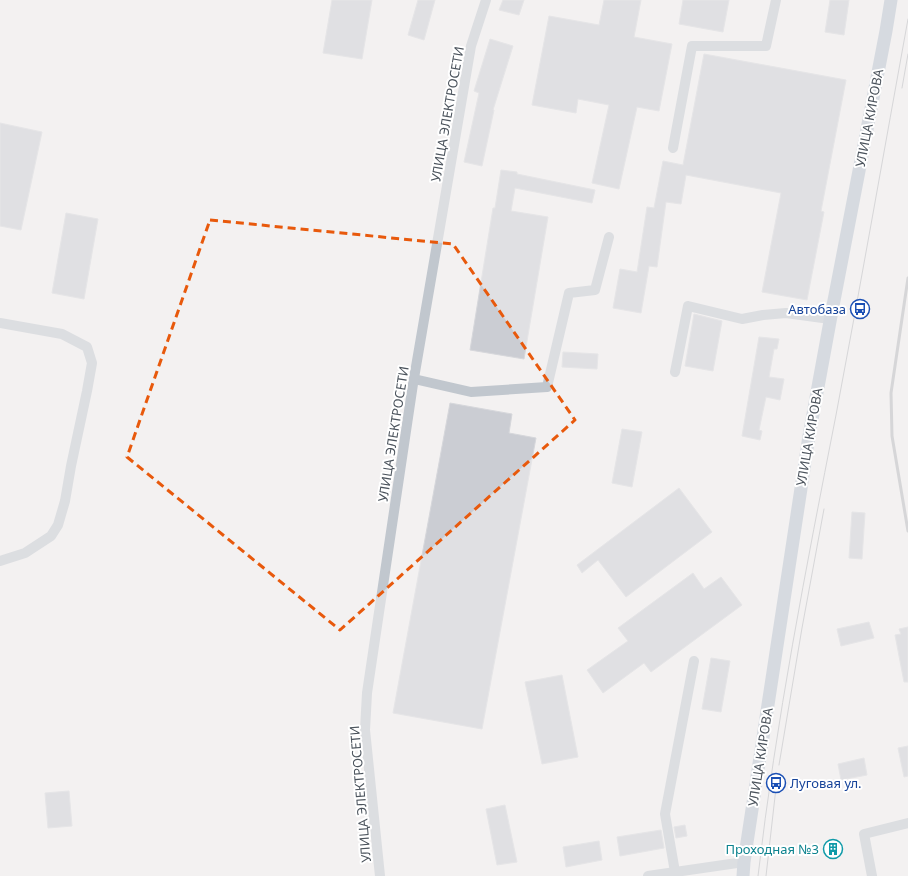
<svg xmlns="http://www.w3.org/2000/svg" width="908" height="876" font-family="'Noto Sans',sans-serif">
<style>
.building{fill:#cbcdd3;stroke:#d6d7db}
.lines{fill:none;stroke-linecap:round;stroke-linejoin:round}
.minor{stroke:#c1c7ce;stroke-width:10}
.major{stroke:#b4bfcc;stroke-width:13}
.tram{stroke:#b4b6ba;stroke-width:1}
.rail{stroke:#b4b6ba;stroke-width:3}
.marked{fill:none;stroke:#e8590c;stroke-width:3;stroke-dasharray:8 5;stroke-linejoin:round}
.labels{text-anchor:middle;stroke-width:4;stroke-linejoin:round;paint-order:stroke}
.street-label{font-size:13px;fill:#4b535c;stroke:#fff}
.transit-label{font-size:13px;fill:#164399;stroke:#fff;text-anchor:end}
.culture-label{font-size:13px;fill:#0d838f;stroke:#fff;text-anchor:end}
</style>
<rect width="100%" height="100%" fill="#f3f1f1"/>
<g class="building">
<polygon points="332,0 372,0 362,59 323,53"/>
<polygon points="418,0 435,0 424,40 408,35"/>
<polygon points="503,0 524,0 519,15 499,10"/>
<polygon points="604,0 641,0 634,37 672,44 659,111 637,107 619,189 592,183 609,105 578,99 576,113 532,105 549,16 599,25"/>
<polygon points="683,0 729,0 723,32 679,24"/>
<polygon points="830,0 849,0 844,35 825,32"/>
<polygon points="490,39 513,46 493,110 494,110 482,166 464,162 479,93 474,91"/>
<polygon points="704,54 846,80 821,211 824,212 807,300 762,292 781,193 686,175 681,204 666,202 657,267 649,266 641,313 613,308 620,269 637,272 647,207 654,208 663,161 683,165"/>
<polygon points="0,123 42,132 21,230 0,226"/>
<polygon points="501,170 517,172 517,174 595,190 592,203 515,188 511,211 548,217 524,359 470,350 493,208 495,208"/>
<polygon points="66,213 98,219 84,299 52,293"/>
<polygon points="694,314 722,321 713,371 685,366"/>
<polygon points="759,337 779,339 777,349 774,349 769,377 784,379 780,400 766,397 759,430 762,431 760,440 742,436"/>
<polygon points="563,352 598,354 597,369 562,367"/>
<polygon points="450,403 512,414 509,433 536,438 482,729 393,713"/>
<polygon points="622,429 642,432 632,487 612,483"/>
<polygon points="679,488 712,532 626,597 598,560 582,573 577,565"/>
<polygon points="852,512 865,513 862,559 849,558"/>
<polygon points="693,573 704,589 721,577 742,605 651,672 644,663 603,693 587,670 628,641 618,628"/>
<polygon points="869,622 874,638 841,646 837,629"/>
<polygon points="908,627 908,682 904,682 895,635 901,634 899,629"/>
<polygon points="711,658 730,661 721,712 702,709"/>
<polygon points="562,675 578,757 542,764 525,682"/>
<polygon points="908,746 908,776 904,777 898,748"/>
<polygon points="864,758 867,775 841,780 838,764"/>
<polygon points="69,791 72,826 48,828 45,793"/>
<polygon points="505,805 517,862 497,865 486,809"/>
<polygon points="685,825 687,836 676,838 674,827"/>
<polygon points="661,830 664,848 620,856 617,837"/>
<polygon points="599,841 602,860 566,867 563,847"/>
<polygon points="829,841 838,842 837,856 828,855"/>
</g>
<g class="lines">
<g class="minor">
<polyline points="673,148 692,46 766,46 776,0"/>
<polyline points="0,323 62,334 87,347 92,363 87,391 71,466 65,501 58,525 51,536 25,553 0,561"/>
<polyline points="675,372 688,306 742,319 763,315 786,313 830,319"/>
<polyline points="414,379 471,392 547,387 569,293 595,290 609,237"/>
<polyline points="675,872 665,814 694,661"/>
<polyline points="380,876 365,730 367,693 413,384 471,46 486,0"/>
<polyline points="648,876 744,862"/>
<polyline points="872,876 864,834 908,823"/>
</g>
<polyline class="major" points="743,876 744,862 809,436 831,316 886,31 891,0"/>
<g class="tram">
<polyline points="902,88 908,54"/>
<polyline points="779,765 802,628 824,509"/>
<path d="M758 876C776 721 806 568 836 415 861 283 884 151 908 19"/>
<polyline points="766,876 777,779"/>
</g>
<polyline class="rail" points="908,278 891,393 892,436 908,531"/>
</g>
<path d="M0 0H908V876H0ZM210 220 453 244 575 420 340 630 127 457Z" fill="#f3f1f1" fill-opacity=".55" fill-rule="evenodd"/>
<path class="marked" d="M210 220 453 244 575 420 340 630 127 457Z"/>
<defs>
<symbol id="bus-ring" viewBox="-11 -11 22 22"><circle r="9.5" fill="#fff" stroke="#1a4fb4" stroke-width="1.5"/><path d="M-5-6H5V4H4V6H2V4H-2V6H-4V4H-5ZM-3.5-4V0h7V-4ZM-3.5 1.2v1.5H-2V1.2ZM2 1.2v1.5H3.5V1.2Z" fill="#1a4fb4"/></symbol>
<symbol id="building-ring" viewBox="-11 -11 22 22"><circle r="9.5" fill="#fff" stroke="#0f9aa8" stroke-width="1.5"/><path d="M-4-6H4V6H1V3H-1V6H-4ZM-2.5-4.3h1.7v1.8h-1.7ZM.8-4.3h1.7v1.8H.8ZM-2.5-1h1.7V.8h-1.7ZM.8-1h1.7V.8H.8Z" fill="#0f9aa8"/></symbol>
</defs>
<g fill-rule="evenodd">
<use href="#bus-ring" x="849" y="298" width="22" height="22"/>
<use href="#bus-ring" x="765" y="772" width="22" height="22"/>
<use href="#building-ring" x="822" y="838" width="22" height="22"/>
</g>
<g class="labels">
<g class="street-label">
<text transform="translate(447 114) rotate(-80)" y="5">УЛИЦА ЭЛЕКТРОСЕТИ</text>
<text transform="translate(869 118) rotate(-79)" y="5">УЛИЦА КИРОВА</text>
<text transform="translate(393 434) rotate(-81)" y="5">УЛИЦА ЭЛЕКТРОСЕТИ</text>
<text transform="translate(809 437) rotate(-80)" y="5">УЛИЦА КИРОВА</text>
<text transform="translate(760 757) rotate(-81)" y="5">УЛИЦА КИРОВА</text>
<text transform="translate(360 794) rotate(-95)" y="5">УЛИЦА ЭЛЕКТРОСЕТИ</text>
</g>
<g class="transit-label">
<text x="846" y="314">Автобаза</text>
<text x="790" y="788" text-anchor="start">Луговая ул.</text>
</g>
<g class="culture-label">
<text x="819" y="854">Проходная №3</text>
</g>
</g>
</svg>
